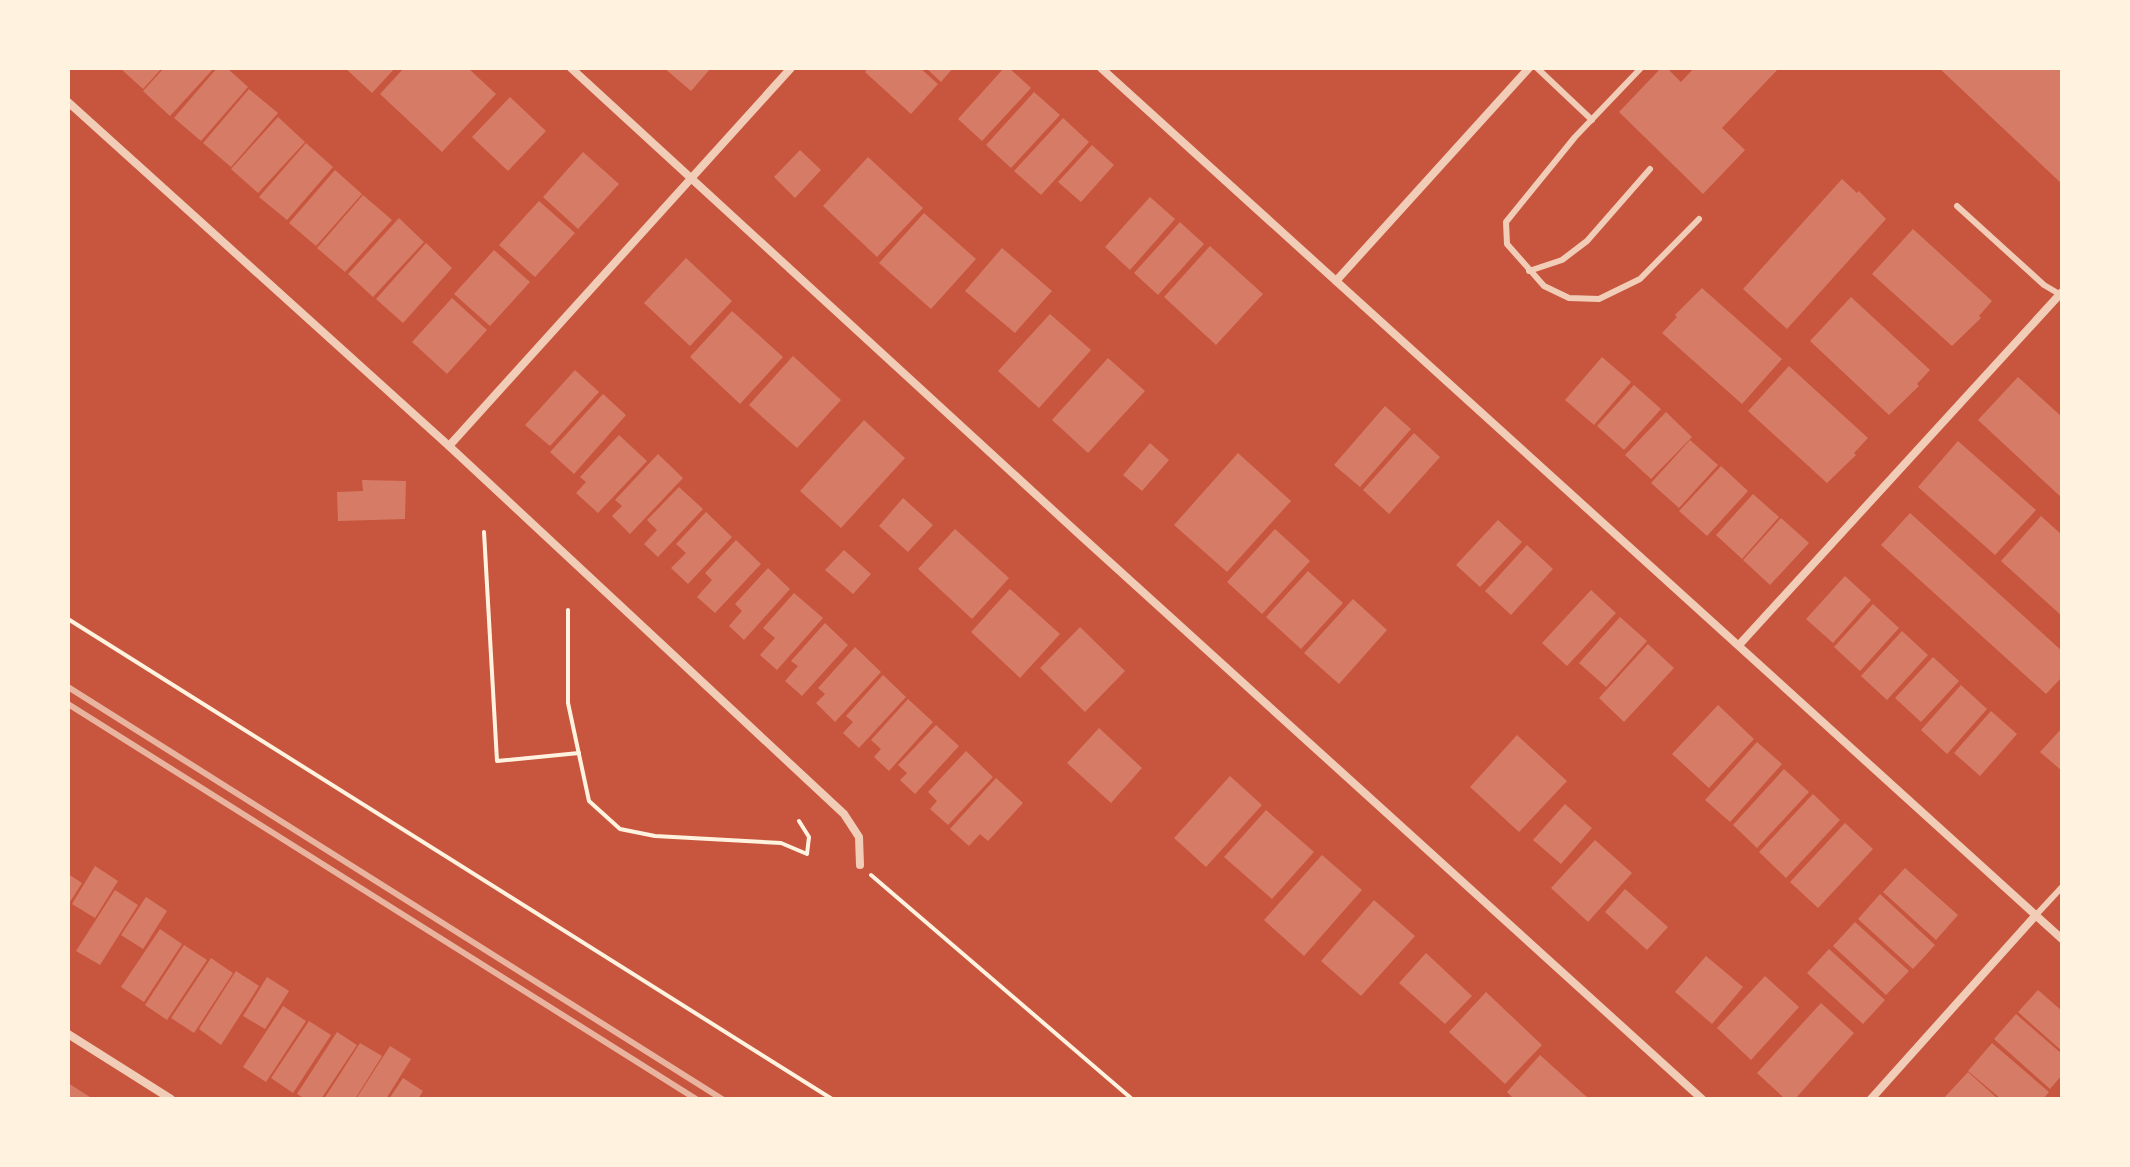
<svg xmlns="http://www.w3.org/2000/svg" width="2130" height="1167" font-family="'IBM Plex Sans',sans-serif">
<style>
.building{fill:#d67c66}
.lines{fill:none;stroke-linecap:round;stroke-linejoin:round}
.path{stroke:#fff3e0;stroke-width:4}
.service{stroke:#f1ccb7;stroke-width:6}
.minor{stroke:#f1ccb7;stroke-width:8}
.rail{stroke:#e9b49f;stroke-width:6}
</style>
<rect width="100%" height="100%" fill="#c8553d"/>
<g class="building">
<polygon points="120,68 162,68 143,89"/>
<polygon points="164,68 214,68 170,116 143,91"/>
<polygon points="217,68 227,68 248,87 201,141 174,118"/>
<polygon points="345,68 395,68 372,93"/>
<polygon points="404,68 468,68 496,94 442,152 380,94"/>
<polygon points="664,68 711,68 691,91"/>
<polygon points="868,68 920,68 938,84 911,114 865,72"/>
<polygon points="926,68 953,68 941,82"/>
<polygon points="1004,68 1009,68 1031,88 982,141 958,119"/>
<polygon points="1661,68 1667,68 1681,82 1694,68 1779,68 1722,128 1745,150 1703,194 1619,112"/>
<polygon points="1939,68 2062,68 2062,184"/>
<polygon points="249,89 278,113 231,167 203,143"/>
<polygon points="1034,92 1060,115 1011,168 986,145"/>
<polygon points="510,97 546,131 508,171 472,137"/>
<polygon points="278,117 305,142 258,193 231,169"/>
<polygon points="1063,118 1089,142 1041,195 1014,171"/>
<polygon points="306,143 333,167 287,220 259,197"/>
<polygon points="1092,145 1114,165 1081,202 1058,182"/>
<polygon points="800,150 821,170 795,198 774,177"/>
<polygon points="583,152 619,184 578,229 543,197"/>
<polygon points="868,157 923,208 877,257 823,206"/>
<polygon points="335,170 362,194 316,246 289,223"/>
<polygon points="1842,179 1857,193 1859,191 1886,219 1787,329 1743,289"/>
<polygon points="363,195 392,220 345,272 317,248"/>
<polygon points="1150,197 1175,219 1130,270 1105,247"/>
<polygon points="539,201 575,233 535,277 499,245"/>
<polygon points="924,213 976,259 931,309 879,263"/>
<polygon points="399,218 424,242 373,297 348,274"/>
<polygon points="1180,222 1204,244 1158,295 1134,273"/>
<polygon points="1913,229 1992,301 1979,316 1981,318 1952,346 1872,274"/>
<polygon points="426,243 452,268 403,323 376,299"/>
<polygon points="1210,246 1263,294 1216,345 1164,297"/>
<polygon points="1002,248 1052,291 1015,333 965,291"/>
<polygon points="494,250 530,282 490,326 454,294"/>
<polygon points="686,258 732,301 690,346 644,303"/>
<polygon points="1702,288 1782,359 1742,404 1662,333 1677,317 1675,315"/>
<polygon points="1851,297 1930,370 1917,384 1919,386 1889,415 1810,341"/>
<polygon points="452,298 487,330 447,374 412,342"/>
<polygon points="732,311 783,357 740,404 690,357"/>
<polygon points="1050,314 1091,350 1039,408 998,371"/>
<polygon points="793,356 841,400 797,448 749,405"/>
<polygon points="1602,357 1631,382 1594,425 1565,400"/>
<polygon points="1108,358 1145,391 1088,453 1052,420"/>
<polygon points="1789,366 1868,438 1854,453 1856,455 1827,483 1748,411"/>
<polygon points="575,370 599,392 550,446 525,425"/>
<polygon points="2018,377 2062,417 2062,498 1978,420"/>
<polygon points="1634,385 1661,409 1624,450 1597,426"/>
<polygon points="603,394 626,415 574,474 550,452"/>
<polygon points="1385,406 1411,429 1360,487 1334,465"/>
<polygon points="1666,412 1692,437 1651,479 1625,455"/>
<polygon points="864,420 905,458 841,528 800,491"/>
<polygon points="1414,433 1440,457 1389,514 1363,490"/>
<polygon points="619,435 647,461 598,513 576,493 586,482 580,477"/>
<polygon points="1690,440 1718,465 1679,508 1651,483"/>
<polygon points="1958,441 2036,510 1995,555 1918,487"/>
<polygon points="1150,443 1169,460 1142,491 1123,475"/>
<polygon points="1238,453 1291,501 1227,572 1174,525"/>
<polygon points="658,454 683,478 630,534 612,516 622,506 615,500"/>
<polygon points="1721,466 1748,491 1707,536 1679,511"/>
<polygon points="362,480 406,481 405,519 338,521 337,492 363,491"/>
<polygon points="679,487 703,509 658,557 644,544 657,530 647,520"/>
<polygon points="1753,494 1779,517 1742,559 1716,535"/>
<polygon points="903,498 933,525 908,552 879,526"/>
<polygon points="706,512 732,537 688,584 671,568 686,553 676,544"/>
<polygon points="1910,513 2062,651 2062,677 2046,694 1881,545"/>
<polygon points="2041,516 2062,535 2062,616 2001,561"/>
<polygon points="1781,518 1809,543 1770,585 1743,560"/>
<polygon points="1498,520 1522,542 1480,587 1456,565"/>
<polygon points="955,529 1009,578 972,619 918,569"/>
<polygon points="1275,529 1310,561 1262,614 1227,582"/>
<polygon points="736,540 761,564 715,613 697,597 712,580 705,573"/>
<polygon points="1527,545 1553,569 1511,615 1485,591"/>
<polygon points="844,550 871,574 853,594 825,570"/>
<polygon points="768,568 790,589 744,640 729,626 742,611 735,604"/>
<polygon points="1308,571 1343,603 1301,649 1266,617"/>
<polygon points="1845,576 1871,600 1833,643 1806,619"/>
<polygon points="1010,589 1060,634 1020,678 971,632"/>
<polygon points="1591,590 1616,613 1567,666 1542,643"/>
<polygon points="794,593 823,618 777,670 760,655 775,638 763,628"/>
<polygon points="1353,599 1387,630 1339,684 1304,653"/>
<polygon points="1873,604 1899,628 1860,671 1834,647"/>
<polygon points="1620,617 1647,641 1606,687 1579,663"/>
<polygon points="825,623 848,645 802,696 785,681 798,666 791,661"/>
<polygon points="1080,627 1125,671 1085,712 1040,668"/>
<polygon points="1902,631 1928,655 1887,700 1861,676"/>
<polygon points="1648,644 1674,668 1624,722 1599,698"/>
<polygon points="855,647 881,672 835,722 816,703 825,694 818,688"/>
<polygon points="1933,657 1959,681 1921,722 1895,698"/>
<polygon points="883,675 906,697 859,748 843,733 853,722 846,716"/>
<polygon points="1961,685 1987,709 1947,754 1921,730"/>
<polygon points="908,699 933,722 889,771 874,757 881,749 871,740"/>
<polygon points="1718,705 1754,739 1709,788 1672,754"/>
<polygon points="1991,711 2017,734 1980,776 1954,753"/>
<polygon points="936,725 959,746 915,794 900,780 907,773 898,765"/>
<polygon points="1099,728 1142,768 1111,803 1067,763"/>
<polygon points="2062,728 2062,771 2040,752"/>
<polygon points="1517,735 1567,781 1519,832 1470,787"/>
<polygon points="1757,742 1782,764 1730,822 1705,800"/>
<polygon points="966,751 993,777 948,825 930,809 937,801 928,792"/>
<polygon points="1784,769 1809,792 1757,848 1733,825"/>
<polygon points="1230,776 1262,805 1206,867 1174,838"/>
<polygon points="996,778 1023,803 988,841 980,834 969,846 950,829"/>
<polygon points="1813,794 1840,820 1786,878 1759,852"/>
<polygon points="1565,804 1592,828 1561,864 1533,840"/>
<polygon points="1266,810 1314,852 1272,899 1224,857"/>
<polygon points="1845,823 1873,849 1818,908 1790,882"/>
<polygon points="1595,840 1632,873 1588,922 1551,888"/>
<polygon points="1322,855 1362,890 1304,956 1264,920"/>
<polygon points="95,866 118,881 95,918 72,904"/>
<polygon points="1905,868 1958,915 1936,940 1883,892"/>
<polygon points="68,874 82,883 68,905"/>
<polygon points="1625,889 1668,927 1647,950 1605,912"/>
<polygon points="115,890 138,905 100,965 76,951"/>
<polygon points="1880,894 1935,945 1913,969 1858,919"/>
<polygon points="146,897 167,911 143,949 121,935"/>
<polygon points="1374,900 1415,936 1361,996 1321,961"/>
<polygon points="1855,922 1909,971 1886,995 1833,946"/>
<polygon points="160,929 182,944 144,1002 121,987"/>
<polygon points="184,945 207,960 167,1020 145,1005"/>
<polygon points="1829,949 1885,1000 1863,1024 1807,973"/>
<polygon points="1426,953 1472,996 1445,1024 1399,983"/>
<polygon points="1706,956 1743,987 1712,1024 1675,992"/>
<polygon points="211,958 233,973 194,1033 171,1018"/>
<polygon points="236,971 259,986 221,1045 199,1029"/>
<polygon points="1765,976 1799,1007 1751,1060 1717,1028"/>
<polygon points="267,977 289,991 265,1029 243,1016"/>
<polygon points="2038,990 2062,1011 2062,1051 2018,1012"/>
<polygon points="1486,992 1542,1045 1505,1084 1449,1032"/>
<polygon points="1821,1003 1854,1033 1795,1099 1785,1099 1757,1073"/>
<polygon points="283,1006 306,1021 266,1082 243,1067"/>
<polygon points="2016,1014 2062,1054 2062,1075 2050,1089 1994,1039"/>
<polygon points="309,1021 331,1035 293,1093 271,1078"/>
<polygon points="337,1032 357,1045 321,1099 305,1099 297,1094"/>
<polygon points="360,1043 382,1056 355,1099 324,1099"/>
<polygon points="1992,1043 2049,1092 2043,1099 2001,1099 1968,1071"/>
<polygon points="390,1046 411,1059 386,1099 356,1099"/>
<polygon points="1540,1055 1589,1099 1514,1099 1507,1092"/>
<polygon points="1968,1072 1998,1099 1943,1099"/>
<polygon points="403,1078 423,1091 418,1099 389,1099"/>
<polygon points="68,1083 93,1099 68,1099"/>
</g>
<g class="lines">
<g class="path">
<polyline points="484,532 497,761 579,753"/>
<polyline points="568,610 568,703 589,801 620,829 655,836 781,843 807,854 809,837 799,821"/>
<polyline points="68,619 832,1099"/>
<polyline points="871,875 1132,1099"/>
</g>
<g class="service">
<polyline points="1537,68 1592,120"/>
<polyline points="1641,68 1575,137 1506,222 1507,244 1544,286 1569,298 1599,299 1640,279 1699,219"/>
<polyline points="1957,206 2044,285 2061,295"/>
<polyline points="1529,271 1562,260 1587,241 1650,169"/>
<polyline points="2036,915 2062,887"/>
</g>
<g class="minor">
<polyline points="571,68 1080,535 1702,1099"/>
<polyline points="1101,68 2062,939"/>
<polyline points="68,102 449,446 844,814 859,837 860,865"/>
<polyline points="1336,281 1529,68"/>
<polyline points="449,446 791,68"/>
<polyline points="1739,645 2062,292"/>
<polyline points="68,1034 171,1099"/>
<polyline points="1871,1099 2036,915"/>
</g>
<g class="rail">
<polyline points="68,687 722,1099"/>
<polyline points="68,704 696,1099"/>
</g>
</g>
<rect width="2130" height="1167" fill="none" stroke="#fff3e0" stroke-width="140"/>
</svg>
